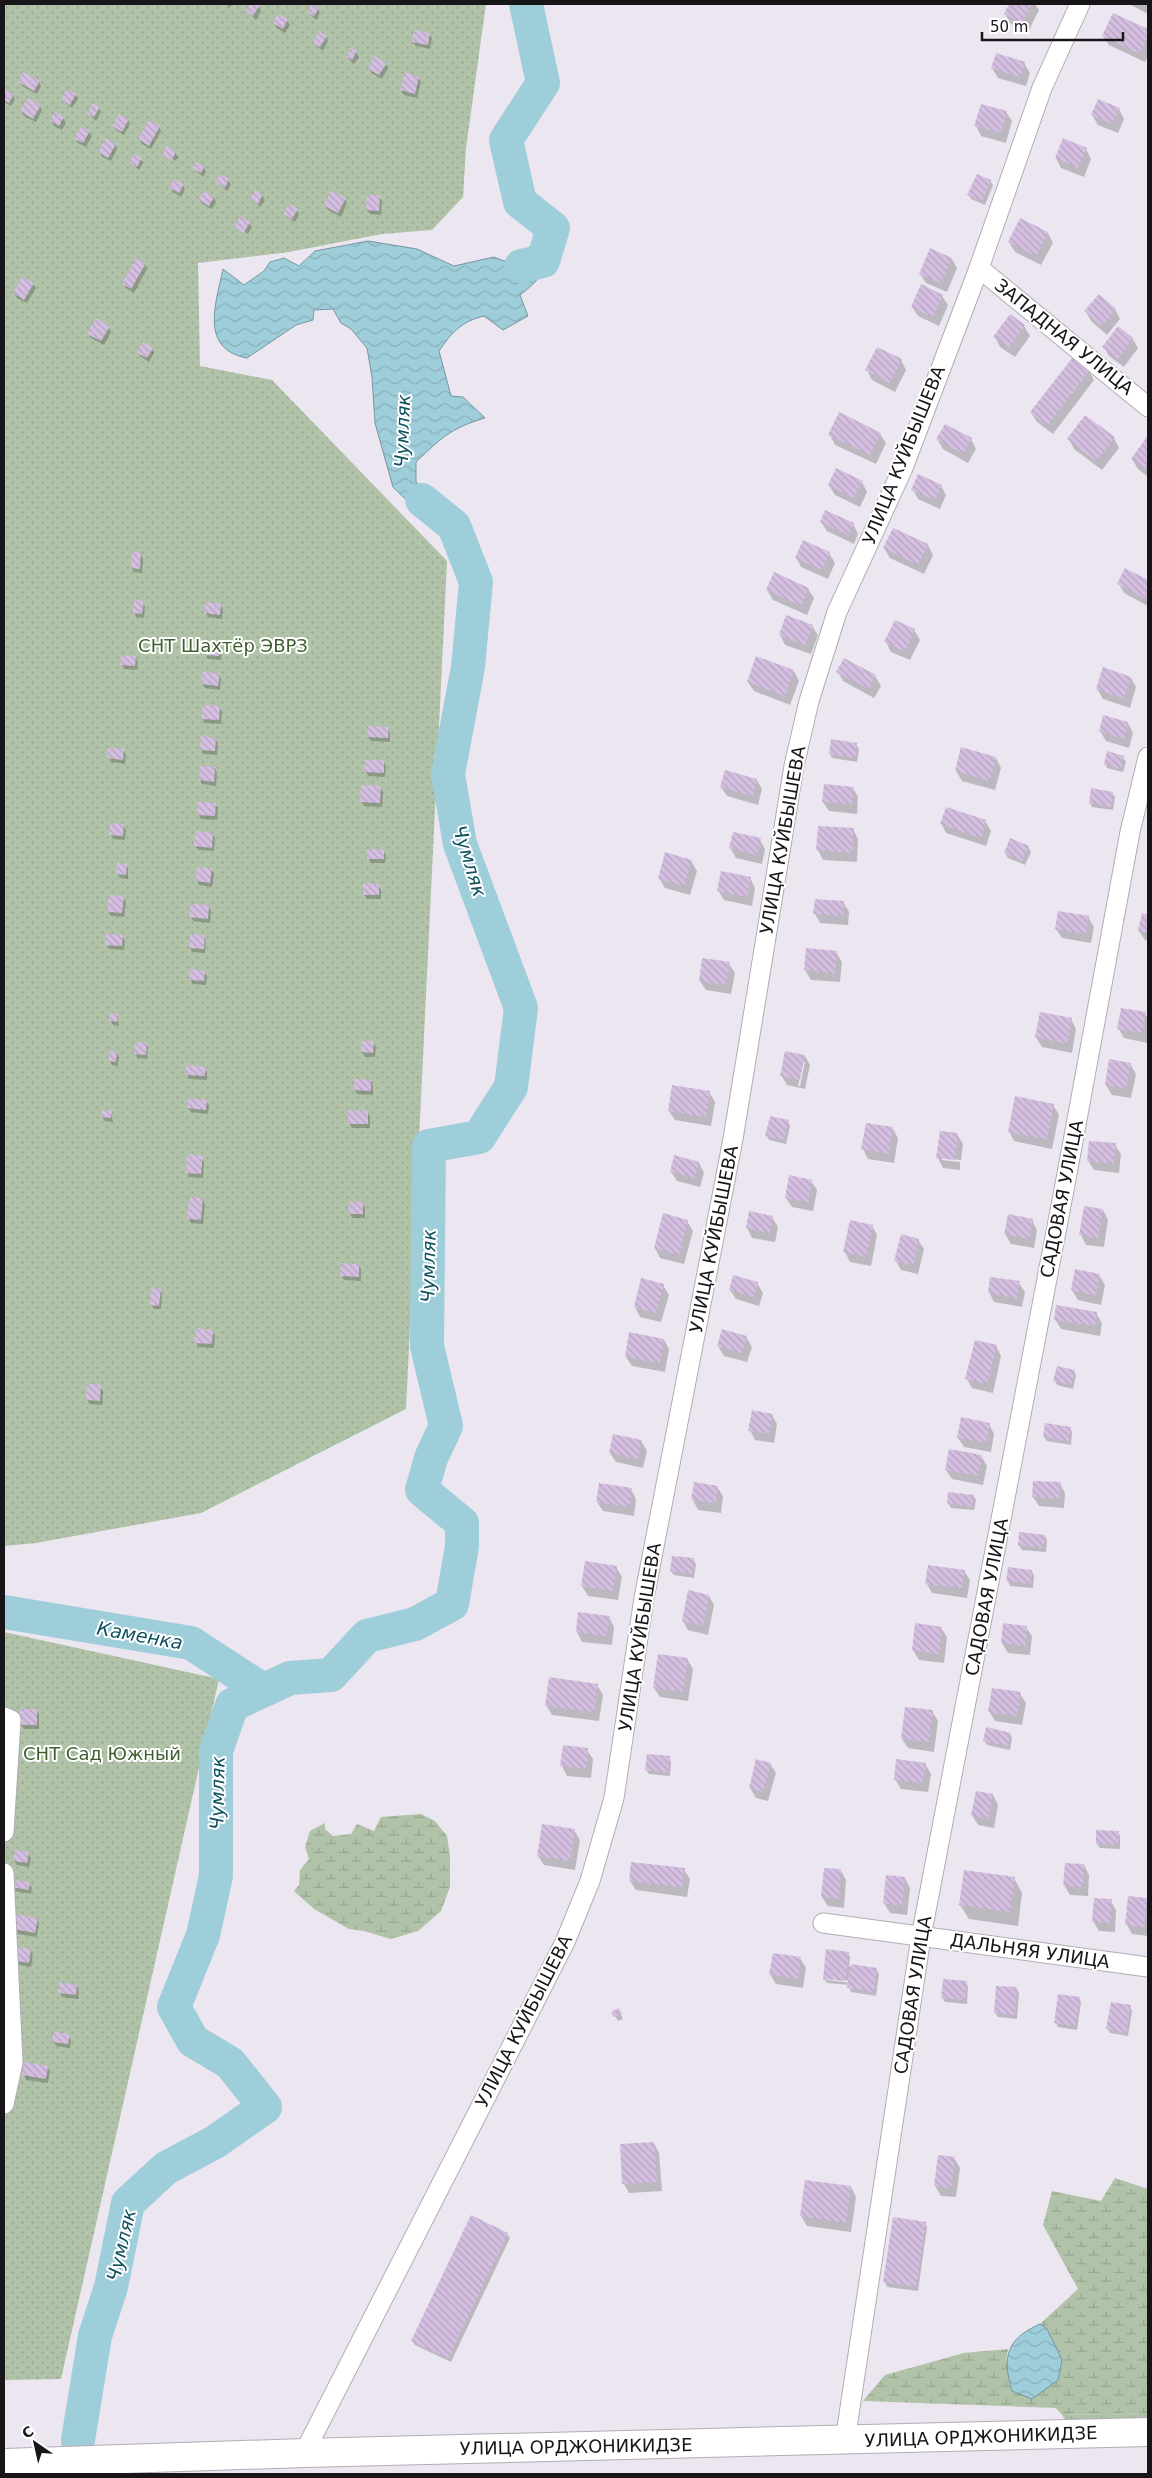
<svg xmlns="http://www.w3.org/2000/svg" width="1152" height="2478" font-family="'DejaVu Sans',sans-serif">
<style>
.grass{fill:url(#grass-tufts)}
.wetland{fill:url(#wetland-marsh)}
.garden{fill:url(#garden-dots)}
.water{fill:url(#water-waves);stroke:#7696a0}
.shadow{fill:#0003;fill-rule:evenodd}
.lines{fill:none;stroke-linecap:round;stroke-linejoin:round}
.river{stroke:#9fcedb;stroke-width:34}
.building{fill:url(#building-back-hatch)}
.minor-casing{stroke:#b2acb5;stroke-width:21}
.secondary-casing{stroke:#b2acb5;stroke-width:30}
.minor{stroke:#fff;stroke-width:19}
.secondary{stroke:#fff;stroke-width:28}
.labels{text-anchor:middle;stroke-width:4;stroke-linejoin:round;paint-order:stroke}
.street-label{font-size:18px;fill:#171518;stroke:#fff}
.park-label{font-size:18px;fill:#3e5e2e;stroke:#fff}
.water-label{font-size:19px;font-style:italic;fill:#0f515f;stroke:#fff}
</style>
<defs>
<pattern id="grass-tufts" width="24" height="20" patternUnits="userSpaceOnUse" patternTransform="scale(1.25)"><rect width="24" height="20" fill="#b0c2a8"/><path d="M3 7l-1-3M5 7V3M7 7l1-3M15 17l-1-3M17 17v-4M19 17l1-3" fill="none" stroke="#97a690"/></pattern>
<pattern id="wetland-marsh" width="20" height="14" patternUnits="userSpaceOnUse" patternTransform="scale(1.25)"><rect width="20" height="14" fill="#b0c2a8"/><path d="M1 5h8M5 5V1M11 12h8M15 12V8" fill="none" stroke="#97a690"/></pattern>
<pattern id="garden-dots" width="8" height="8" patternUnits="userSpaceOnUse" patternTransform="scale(1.25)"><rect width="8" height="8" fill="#b0c2a8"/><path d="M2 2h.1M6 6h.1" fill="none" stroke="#97a690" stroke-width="1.8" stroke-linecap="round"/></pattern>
<pattern id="water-waves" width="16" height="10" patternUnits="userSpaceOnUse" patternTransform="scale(1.25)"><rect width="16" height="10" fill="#9fcedb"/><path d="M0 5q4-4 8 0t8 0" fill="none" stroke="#88b0bb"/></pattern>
<pattern id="building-back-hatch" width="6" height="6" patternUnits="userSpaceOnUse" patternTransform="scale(1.25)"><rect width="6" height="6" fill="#d5bfe1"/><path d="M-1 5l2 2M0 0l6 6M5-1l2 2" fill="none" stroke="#b6a3c0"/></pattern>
</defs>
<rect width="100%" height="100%" fill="#ece6f0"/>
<polygon class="grass" points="1148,2413 1148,2423 1068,2424 1062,2415"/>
<g class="wetland">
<polygon points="421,1814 435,1821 447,1836 450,1856 450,1887 441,1911 418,1931 391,1939 364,1931 349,1929 314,1909 294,1891 299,1885 300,1870 309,1859 305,1847 310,1831 325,1823 325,1829 333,1836 351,1834 357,1824 374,1831 381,1817"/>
<polygon points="1115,2178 1148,2189 1148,2413 1062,2415 1056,2408 863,2401 885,2375 964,2353 1008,2349 1006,2361 1052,2343 1047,2329 1040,2324 1078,2289 1043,2225 1052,2191 1101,2201"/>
</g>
<g class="garden">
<polygon points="4,4 486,4 466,148 463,197 432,230 382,234 289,252 198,263 200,366 272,380 447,561 406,1409 201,1513 36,1543 4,1546"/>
<polygon points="4,1632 219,1679 61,2379 4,2380"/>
</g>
<g class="water">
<path d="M542 238 556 240C552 264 539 281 520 295L528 316 503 330 484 316C462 321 451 333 439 351L451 396 463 397 485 418C451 428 441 438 416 462V482L437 498 453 504 469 526 448 533 434 527 393 487 375 423 372 377 367 348 351 329 341 323 333 309 314 310 313 320 296 325 247 358C199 349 216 303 223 269L244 285 264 271 270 262 284 258 299 266 315 251 368 241 417 249 454 266 494 257 504 261 536 257Z"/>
<path d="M1040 2324 1047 2329 1062 2360 1058 2380 1032 2399 1012 2391C1002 2357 1006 2339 1040 2324Z"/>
</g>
<g class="shadow">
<polygon points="226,4 232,4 230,8"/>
<polygon points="251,4 259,6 261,11 256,20 247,11"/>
<polygon points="1010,4 1035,4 1039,10 1028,32 1011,24 1005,14"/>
<polygon points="1129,4 1148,4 1148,14"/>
<polygon points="318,9 320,13 316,20 309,13"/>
<polygon points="1114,15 1148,31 1148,56 1145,62 1109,45 1103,36"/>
<polygon points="287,20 290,25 285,33 277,28 274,23"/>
<polygon points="429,34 432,38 430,49 416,46 413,42"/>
<polygon points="326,37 328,41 323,51 314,43"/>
<polygon points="356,52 359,57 354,64 347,57"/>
<polygon points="1024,63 1030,73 1026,86 998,78 992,68"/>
<polygon points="386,64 388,68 382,79 372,73 369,69"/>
<polygon points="418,78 421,82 417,98 404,95 401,90"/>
<polygon points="19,82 39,82 41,86 37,94 22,86"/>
<polygon points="4,90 13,95 15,99 11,106 4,102"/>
<polygon points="75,94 78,99 72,108 62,100"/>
<polygon points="40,106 42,110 36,122 24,116 21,111"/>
<polygon points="99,108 101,112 96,121 88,113"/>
<polygon points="1119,109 1124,119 1118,133 1098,125 1092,115"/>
<polygon points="1006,112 1012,121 1006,143 981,136 976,126"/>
<polygon points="56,114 63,118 66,123 62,130 54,126 51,121"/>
<polygon points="128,120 130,124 124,135 116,130 113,126"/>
<polygon points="159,127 161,131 151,149 142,144 139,139"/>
<polygon points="89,132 92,136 86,147 78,143 75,139"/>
<polygon points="115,144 117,149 111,161 102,157 100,152"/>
<polygon points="1086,149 1091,159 1084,177 1061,168 1056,158"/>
<polygon points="175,152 178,157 176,161 165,155 165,158 163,155"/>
<polygon points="141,159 143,163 139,170 131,162"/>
<polygon points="204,167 206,172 203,177 193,168"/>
<polygon points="228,180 231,185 227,191 217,182"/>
<polygon points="990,181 993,185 985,205 971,199 969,195"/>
<polygon points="183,185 185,189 181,197 173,192 170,188"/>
<polygon points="262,195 265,200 260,207 252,199"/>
<polygon points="379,197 382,201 381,215 370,214 367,210"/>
<polygon points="214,198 216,202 212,209 203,204 200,200"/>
<polygon points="345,199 347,203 341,217 328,210 325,206"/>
<polygon points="297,210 299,214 295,222 284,214"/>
<polygon points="249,223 252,227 248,234 238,228 238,231 236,228"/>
<polygon points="1048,233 1053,243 1041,265 1015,252 1009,242"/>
<polygon points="952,259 957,268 947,292 926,283 920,274"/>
<polygon points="145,264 147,269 134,293 126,288 123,284"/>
<polygon points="33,284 36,288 27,303 17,298 14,293"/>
<polygon points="942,296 948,305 939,326 918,316 912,307"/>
<polygon points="1115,309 1120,319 1107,335 1091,321 1086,312"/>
<polygon points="1010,316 1024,326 1030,336 1015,357 1000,347 995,337"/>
<polygon points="109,327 111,332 104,345 91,338 88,334"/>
<polygon points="1132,338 1138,348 1124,367 1109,356 1104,347"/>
<polygon points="152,349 154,353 149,362 141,357 138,353"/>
<polygon points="901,360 906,370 895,392 872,380 867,370"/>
<polygon points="1089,371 1094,380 1053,434 1037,422 1031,413"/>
<polygon points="880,434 886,443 876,464 835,445 830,435"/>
<polygon points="1114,438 1119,448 1102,470 1074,449 1069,439"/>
<polygon points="1148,438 1148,477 1138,469 1132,459"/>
<polygon points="937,439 971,439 976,449 968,463 943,449"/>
<polygon points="862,482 867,492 860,507 835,495 829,485"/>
<polygon points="941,486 946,495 940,509 918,499 913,490"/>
<polygon points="821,522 853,524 858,534 854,544 827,531"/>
<polygon points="893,529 928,545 933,555 924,574 890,558 884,548"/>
<polygon points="829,553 835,563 828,579 801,567 796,557"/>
<polygon points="141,554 143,559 142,573 134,572 132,568"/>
<polygon points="1126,570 1148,582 1148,606 1124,593 1119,584"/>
<polygon points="808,589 814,598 807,615 773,600 767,590"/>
<polygon points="143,602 145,607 144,618 136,617 134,612"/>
<polygon points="221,605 223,609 222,619 208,617 206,613"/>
<polygon points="812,626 818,635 811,654 785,645 780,635"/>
<polygon points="914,630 920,640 910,660 891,652 886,642"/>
<polygon points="220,646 222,651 221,660 208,659 206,655"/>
<polygon points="135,657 138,662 137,670 124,669 122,665"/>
<polygon points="757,658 794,671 799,681 790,705 754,691 748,682"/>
<polygon points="838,672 875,676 881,686 874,698 843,681"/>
<polygon points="219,675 221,679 220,690 205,688 202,684"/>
<polygon points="1131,678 1136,687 1130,708 1103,699 1097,689"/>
<polygon points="220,707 222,712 221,724 205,723 202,718"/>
<polygon points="1128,723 1133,733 1129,748 1106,741 1100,731"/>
<polygon points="388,728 390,732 390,742 371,741 368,737"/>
<polygon points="215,739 218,743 217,755 204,754 201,749"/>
<polygon points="856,744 859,749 857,762 832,758 830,754"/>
<polygon points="124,751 126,755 125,764 111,762 109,758"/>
<polygon points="1123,757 1126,762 1123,772 1107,768 1105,764"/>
<polygon points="996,758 1001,768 995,790 962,781 956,771"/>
<polygon points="383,761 386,766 385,777 368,776 366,772"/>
<polygon points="215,768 217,773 216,786 202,784 200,780"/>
<polygon points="757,780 762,789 758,805 727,796 721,787"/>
<polygon points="380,787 383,792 382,807 364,806 362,802"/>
<polygon points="853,788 858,797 857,814 829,811 823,802"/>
<polygon points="1112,793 1115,797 1113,810 1092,807 1090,803"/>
<polygon points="216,805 218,809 217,820 201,819 198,814"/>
<polygon points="985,821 991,831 986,846 946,833 941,823"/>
<polygon points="123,825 126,830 125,840 113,839 111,835"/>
<polygon points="853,829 858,839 857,862 823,860 818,850"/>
<polygon points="212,834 215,838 214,851 198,850 196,846"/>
<polygon points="760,840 765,849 762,864 736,858 730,848"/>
<polygon points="1028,847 1031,852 1025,865 1008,858 1005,853"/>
<polygon points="383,851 386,855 385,863 371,863 368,858"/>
<polygon points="691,861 697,871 690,895 665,888 659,878"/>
<polygon points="126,865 128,869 128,879 120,878 118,874"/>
<polygon points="211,869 214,874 212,887 199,885 197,881"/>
<polygon points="750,878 755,888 752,906 724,900 718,890"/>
<polygon points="378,885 381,890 381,899 367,899 364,894"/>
<polygon points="123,897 126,902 124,917 111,916 108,912"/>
<polygon points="843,902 849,912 848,925 820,923 815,914"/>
<polygon points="209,907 211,911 210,923 193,921 191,917"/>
<polygon points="1143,915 1148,916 1148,941 1145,940 1139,931"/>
<polygon points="1088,917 1094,927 1091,943 1062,938 1056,929"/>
<polygon points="122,936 125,941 124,950 109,949 107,944"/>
<polygon points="204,936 206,941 205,953 192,952 190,947"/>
<polygon points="836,952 842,962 840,982 811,980 805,970"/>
<polygon points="729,964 735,973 731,994 706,990 700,981"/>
<polygon points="204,972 207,976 206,985 193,984 190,979"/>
<polygon points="1145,1014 1148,1018 1147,1043 1124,1038 1118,1028"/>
<polygon points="117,1015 119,1026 113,1025 111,1021"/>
<polygon points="1071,1019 1076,1029 1072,1053 1042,1047 1036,1037"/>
<polygon points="362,1042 373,1042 376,1047 375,1057 365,1057 362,1052"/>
<polygon points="146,1044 148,1048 147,1059 138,1058 135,1054"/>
<polygon points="116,1052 119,1057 118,1066 112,1065 110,1061"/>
<path d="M805 1056 810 1065 805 1089 787 1085 781 1075ZM803 1062H805L800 1086H798Z"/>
<polygon points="1130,1064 1136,1074 1131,1098 1112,1095 1106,1085"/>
<polygon points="205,1068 207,1072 207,1080 189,1079 187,1074"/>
<polygon points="371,1081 373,1086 373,1095 357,1094 355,1090"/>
<polygon points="709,1092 715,1102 711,1126 675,1120 669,1111"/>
<polygon points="206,1101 209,1105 208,1114 191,1112 188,1108"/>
<polygon points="1053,1105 1059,1115 1052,1149 1014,1141 1009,1131"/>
<polygon points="111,1112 113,1122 105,1121 102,1117"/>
<polygon points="368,1112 370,1117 370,1128 352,1128 349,1123"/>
<polygon points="788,1121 790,1126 786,1144 769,1140 767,1136"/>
<polygon points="893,1129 898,1138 894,1163 868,1159 863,1149"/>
<polygon points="941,1132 957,1134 963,1144 961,1160 942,1158 942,1160 960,1162 960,1170 943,1168 938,1158"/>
<polygon points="1115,1145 1121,1154 1119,1173 1094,1170 1088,1161"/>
<polygon points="202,1158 204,1162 203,1178 189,1177 187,1172"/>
<polygon points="699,1163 704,1173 700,1187 677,1181 671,1172"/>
<polygon points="811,1181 817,1190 813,1211 792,1207 786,1198"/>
<polygon points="202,1199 205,1204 203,1224 191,1223 188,1218"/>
<polygon points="363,1204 365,1208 365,1218 352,1218 350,1213"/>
<polygon points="1103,1210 1108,1220 1104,1247 1086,1245 1081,1235"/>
<polygon points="772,1217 778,1227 775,1242 752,1238 747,1228"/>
<polygon points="1032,1220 1037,1230 1034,1248 1011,1244 1005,1234"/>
<polygon points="687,1221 693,1231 684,1264 660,1258 655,1248"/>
<polygon points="872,1226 877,1235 871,1266 850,1262 845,1252"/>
<polygon points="918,1240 924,1249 918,1274 901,1270 896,1261"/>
<polygon points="358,1265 361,1269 361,1281 344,1280 342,1276"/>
<polygon points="1099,1275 1105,1285 1101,1305 1078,1300 1072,1290"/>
<polygon points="757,1283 763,1293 759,1306 736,1299 730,1290"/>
<polygon points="1019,1283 1025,1292 1022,1307 994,1302 989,1292"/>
<polygon points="663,1285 669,1295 661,1322 640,1317 635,1307"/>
<polygon points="160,1290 162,1294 161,1309 154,1309 151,1305"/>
<polygon points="1096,1313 1102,1323 1100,1336 1061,1329 1055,1319"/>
<polygon points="212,1331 215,1335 214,1348 198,1347 196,1342"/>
<polygon points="746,1337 752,1347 747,1362 724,1356 718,1346"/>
<polygon points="664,1340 669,1349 665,1372 632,1366 626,1357"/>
<polygon points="996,1346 1001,1356 993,1393 972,1388 967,1379"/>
<polygon points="1074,1371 1076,1376 1073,1389 1057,1385 1055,1381"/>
<polygon points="100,1387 103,1391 102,1405 90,1404 87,1400"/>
<polygon points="772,1415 777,1424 774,1443 755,1440 750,1430"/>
<polygon points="989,1424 994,1434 991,1452 964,1447 958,1438"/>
<polygon points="1070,1428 1072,1432 1071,1445 1047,1441 1044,1437"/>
<polygon points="641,1441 647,1451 643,1468 616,1462 610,1453"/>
<polygon points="981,1456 987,1466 983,1485 952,1479 946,1470"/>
<polygon points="1060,1484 1065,1493 1064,1508 1039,1506 1033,1497"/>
<polygon points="717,1487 723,1496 721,1513 698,1510 693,1500"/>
<polygon points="631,1489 636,1499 634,1516 603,1511 597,1502"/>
<polygon points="950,1493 973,1496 976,1500 974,1510 951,1508 948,1503"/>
<polygon points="1045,1536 1047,1540 1046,1552 1022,1550 1019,1545"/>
<polygon points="693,1559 696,1564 694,1578 674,1575 671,1571"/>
<polygon points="586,1563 616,1567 622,1577 618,1600 588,1596 582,1586"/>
<polygon points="964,1571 970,1580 967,1598 932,1593 927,1584"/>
<polygon points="1032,1571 1034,1576 1033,1588 1010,1586 1008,1581"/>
<polygon points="709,1596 714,1605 708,1635 688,1630 683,1621"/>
<polygon points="609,1617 614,1627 612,1645 582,1642 577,1632"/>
<polygon points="916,1625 941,1628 947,1637 944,1663 919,1660 913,1650"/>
<polygon points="1004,1625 1026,1627 1032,1636 1030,1655 1008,1653 1002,1643"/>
<polygon points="687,1659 693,1669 688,1701 660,1697 654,1688"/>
<polygon points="597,1685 603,1695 599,1721 552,1715 546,1705"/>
<polygon points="1020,1694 1026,1703 1022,1725 995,1721 989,1711"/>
<polygon points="36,1710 39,1714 39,1729 24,1729 21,1725"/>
<polygon points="932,1711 938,1721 934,1752 908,1748 902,1739"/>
<polygon points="1010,1734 1012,1738 1010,1750 987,1745 984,1740"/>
<polygon points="587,1750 593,1759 591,1778 567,1776 562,1766"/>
<polygon points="669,1757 671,1762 670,1776 649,1774 646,1770"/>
<polygon points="770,1764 776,1773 768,1801 756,1798 750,1788"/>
<polygon points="925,1764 931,1774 928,1792 901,1789 895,1779"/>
<polygon points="977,1792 993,1795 998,1805 994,1828 978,1825 972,1815"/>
<polygon points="574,1830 580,1840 575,1870 544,1865 538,1856"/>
<polygon points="1118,1832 1120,1836 1120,1849 1100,1848 1097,1844"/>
<polygon points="28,1853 31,1858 29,1867 17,1865 14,1861"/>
<polygon points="1084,1865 1089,1875 1088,1896 1070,1895 1064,1885"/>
<polygon points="684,1870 690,1879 687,1897 636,1890 630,1881"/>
<polygon points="841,1871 846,1880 844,1908 828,1906 822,1897"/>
<polygon points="905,1878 910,1888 907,1915 890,1913 884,1903"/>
<polygon points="1014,1878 1022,1893 1018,1926 969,1919 960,1905"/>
<polygon points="29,1883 32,1888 31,1894 14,1891 11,1887"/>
<polygon points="1146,1900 1148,1904 1148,1936 1132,1934 1127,1925"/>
<polygon points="1111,1901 1116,1910 1115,1932 1099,1931 1093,1921"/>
<polygon points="37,1919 39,1923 37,1937 17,1934 14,1929"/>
<polygon points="30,1950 33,1955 31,1967 13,1964"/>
<path d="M848 1953 850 1957 849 1966 876 1969 879 1974 876 1996 851 1992 849 1985 827 1983 824 1979ZM826 1978 852 1981V1983L826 1980Z"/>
<polygon points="800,1958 806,1968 803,1988 776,1984 770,1974"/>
<polygon points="966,1982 968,1987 967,2004 945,2002 942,1997"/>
<polygon points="77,1986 79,1990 78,1999 62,1997 59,1992"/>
<polygon points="1017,1989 1019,1993 1017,2019 998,2017 995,2013"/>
<polygon points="1079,1998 1081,2002 1077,2030 1058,2027 1056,2023"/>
<polygon points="1130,2006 1132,2011 1128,2036 1110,2033 1108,2029"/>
<polygon points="618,2010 623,2019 618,2021 613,2012"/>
<polygon points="69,2036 71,2040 70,2048 56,2046 54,2042"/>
<polygon points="47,2067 50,2071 48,2083 26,2080 24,2075"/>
<polygon points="654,2143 659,2153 662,2191 629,2193 624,2184"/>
<polygon points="954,2158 960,2168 956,2197 941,2196 935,2186"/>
<polygon points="851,2187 856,2197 851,2232 807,2226 801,2216"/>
<polygon points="925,2223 927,2227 918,2291 887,2287 885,2282"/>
<polygon points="507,2234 510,2238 451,2362 415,2345 412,2340"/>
</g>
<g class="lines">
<g class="river">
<polyline points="521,266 543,261 553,228 520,202 506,140 543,83 526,4"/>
<polyline points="4,1612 191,1643 263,1690"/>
<polyline points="78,2440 95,2336 111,2287 128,2203 166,2168 215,2142 265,2107 230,2063 193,2041 174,2007 203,1935 216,1876 216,1751 232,1705 290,1678 331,1675 367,1636 415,1624 452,1604 462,1546 462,1523 422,1490 431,1458 446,1426 427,1346 429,1146 479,1137 511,1087 521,1008 460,844 448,774 468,667 476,582 454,526 422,500"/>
</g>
</g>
<g class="building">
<polygon points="250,4 260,5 253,16 246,11"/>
<polygon points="312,4 319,8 314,16 308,13"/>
<polygon points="1009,4 1032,4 1022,23 1004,14"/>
<polygon points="1113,13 1148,29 1148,36 1140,54 1102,36"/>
<polygon points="278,14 288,19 283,29 273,23"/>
<polygon points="414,30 430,33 428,45 412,42"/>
<polygon points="319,31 327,36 320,47 313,43"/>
<polygon points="351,48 357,51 352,60 346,57"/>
<polygon points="996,53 1025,62 1020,77 991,68"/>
<polygon points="374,56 387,63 379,75 368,69"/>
<polygon points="23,72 40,81 34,91 18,82"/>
<polygon points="405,72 419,77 415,94 400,90"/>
<polygon points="4,89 14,94 9,103 4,100"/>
<polygon points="67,89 76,94 70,105 61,100"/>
<polygon points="28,98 41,105 33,119 20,111"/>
<polygon points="1098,99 1120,108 1112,124 1091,115"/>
<polygon points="93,103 100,107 94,117 87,114"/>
<polygon points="981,104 1007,111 1001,133 974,126"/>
<polygon points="55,112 64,117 59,126 50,121"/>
<polygon points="119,114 129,119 122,132 112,126"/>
<polygon points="149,120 160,126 149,146 138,139"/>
<polygon points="81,126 90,131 83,143 74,139"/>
<polygon points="106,138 116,144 108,158 98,152"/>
<polygon points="1063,138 1087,148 1078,168 1055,158"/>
<polygon points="166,146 176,152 172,160 162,155"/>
<polygon points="134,154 142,158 137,167 129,162"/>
<polygon points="196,162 205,166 201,173 192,168"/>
<polygon points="220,174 229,179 225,188 215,182"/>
<polygon points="977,174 991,180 982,201 967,195"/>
<polygon points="174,179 184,184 179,193 169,188"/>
<polygon points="255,190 263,194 258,204 250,199"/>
<polygon points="204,191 214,197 209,206 199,200"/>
<polygon points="331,191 346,198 338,213 324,206"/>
<polygon points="367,195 380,195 379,211 366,210"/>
<polygon points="289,204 298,209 292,219 283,214"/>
<polygon points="240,216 250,222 244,233 234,228"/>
<polygon points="1020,218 1048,232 1036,256 1008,242"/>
<polygon points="930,248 952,258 941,283 919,274"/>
<polygon points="136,258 146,263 131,289 122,284"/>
<polygon points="22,277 34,283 24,300 13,293"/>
<polygon points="921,284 943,295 933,317 911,307"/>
<polygon points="1099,294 1116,309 1102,326 1084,311"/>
<polygon points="1010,314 1025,325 1009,348 993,337"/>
<polygon points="96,318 110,326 101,341 87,334"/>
<polygon points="1118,326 1133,338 1118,359 1102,347"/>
<polygon points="143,342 153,348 147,358 137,353"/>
<polygon points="877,347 902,359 890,383 865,370"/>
<polygon points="1073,357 1090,370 1047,426 1030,412"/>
<polygon points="839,412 881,433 870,455 828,435"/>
<polygon points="1085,415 1115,437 1096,461 1067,439"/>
<polygon points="945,424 972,438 963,454 936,439"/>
<polygon points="1148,435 1148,464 1144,469 1131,459"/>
<polygon points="836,468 863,481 854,498 828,485"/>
<polygon points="918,474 942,485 935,500 911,490"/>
<polygon points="825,510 854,523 848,535 820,522"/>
<polygon points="893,528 928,544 918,565 883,548"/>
<polygon points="803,540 830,552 822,570 795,558"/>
<polygon points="132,552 141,553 140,569 131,568"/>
<polygon points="1125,568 1148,580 1148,600 1117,584"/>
<polygon points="774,572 809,588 801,606 766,590"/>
<polygon points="134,600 144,601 142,614 133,613"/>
<polygon points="205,602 221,604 220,615 204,613"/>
<polygon points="786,615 813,625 805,645 779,635"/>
<polygon points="895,620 915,629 905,652 884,642"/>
<polygon points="206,644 221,645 219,656 205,655"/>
<polygon points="121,655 136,656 135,666 120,665"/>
<polygon points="756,656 794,670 785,696 747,682"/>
<polygon points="844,658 876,675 869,689 836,672"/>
<polygon points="1103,667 1131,677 1124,699 1096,689"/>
<polygon points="202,672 220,673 218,686 201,684"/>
<polygon points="203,705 220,706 219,720 201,719"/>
<polygon points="1103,715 1128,722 1124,739 1099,731"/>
<polygon points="368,726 389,727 388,738 367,737"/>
<polygon points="201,736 216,738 215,751 200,750"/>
<polygon points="831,739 857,743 855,758 829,754"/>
<polygon points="961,747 996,757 990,781 955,771"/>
<polygon points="108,748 124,749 123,760 107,758"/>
<polygon points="1107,751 1124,756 1121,769 1104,764"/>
<polygon points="365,760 384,760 384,773 364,772"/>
<polygon points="200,766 215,767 214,782 199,780"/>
<polygon points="725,770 757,779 753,796 720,787"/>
<polygon points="824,784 854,787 852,804 822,802"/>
<polygon points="361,785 381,786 380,803 360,802"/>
<polygon points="1091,788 1113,792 1111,807 1089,803"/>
<polygon points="198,802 216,803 215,816 197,815"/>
<polygon points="946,807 986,820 981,838 940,824"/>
<polygon points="110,823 124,824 123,836 109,835"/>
<polygon points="818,826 854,828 852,853 816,850"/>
<polygon points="196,831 213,833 212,848 194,846"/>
<polygon points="733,832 761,838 757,855 729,848"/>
<polygon points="1010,838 1029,846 1022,861 1004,853"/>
<polygon points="367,849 384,850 384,859 367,859"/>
<polygon points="665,852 692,860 684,886 658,879"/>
<polygon points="117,863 127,864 126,875 116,874"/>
<polygon points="197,867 212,868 210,883 196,881"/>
<polygon points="721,871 751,877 747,897 717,891"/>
<polygon points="363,883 379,884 379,895 363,895"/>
<polygon points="109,895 124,896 122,913 107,912"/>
<polygon points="815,899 844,901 843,916 813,914"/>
<polygon points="191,904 209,905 208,919 189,917"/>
<polygon points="1058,911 1089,916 1086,934 1055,929"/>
<polygon points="1142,913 1148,915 1148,933 1138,931"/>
<polygon points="106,934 123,935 122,946 105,945"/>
<polygon points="190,934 205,935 204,949 189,948"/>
<polygon points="806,948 837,951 835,973 804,970"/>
<polygon points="702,958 730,962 726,985 699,981"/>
<polygon points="190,969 205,971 204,981 189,980"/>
<polygon points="1121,1008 1146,1012 1142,1033 1117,1029"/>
<polygon points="1040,1012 1072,1018 1067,1044 1035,1037"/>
<polygon points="110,1013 118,1014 117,1022 109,1021"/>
<polygon points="361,1041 374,1041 373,1053 361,1052"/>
<polygon points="135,1042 147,1043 146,1055 134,1054"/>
<polygon points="110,1051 117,1051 116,1062 108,1061"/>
<polygon points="785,1051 805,1055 800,1080 780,1076"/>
<polygon points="1109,1059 1131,1063 1126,1089 1105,1085"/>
<polygon points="186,1065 206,1067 205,1076 186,1075"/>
<polygon points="354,1079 371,1080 371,1091 354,1090"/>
<polygon points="672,1085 710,1091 706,1117 668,1111"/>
<polygon points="1015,1096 1054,1104 1047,1139 1008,1132"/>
<polygon points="188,1098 207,1100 206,1110 187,1108"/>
<polygon points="102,1110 112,1111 111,1118 101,1117"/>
<polygon points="348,1110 368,1111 368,1124 348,1124"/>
<polygon points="770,1116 789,1120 784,1140 765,1136"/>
<polygon points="866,1123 893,1127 889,1154 861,1149"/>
<polygon points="940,1131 958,1133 955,1160 936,1158"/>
<polygon points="1089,1141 1116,1143 1114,1164 1087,1161"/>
<polygon points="187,1154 203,1156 201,1174 186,1173"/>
<polygon points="674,1155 699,1162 695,1178 670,1172"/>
<polygon points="789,1175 812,1180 808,1202 785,1198"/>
<polygon points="191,1197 203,1198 201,1220 187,1219 189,1200"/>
<polygon points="349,1202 363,1202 363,1214 348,1214"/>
<polygon points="1084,1206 1103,1209 1098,1238 1079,1235"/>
<polygon points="749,1211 773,1216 770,1233 746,1228"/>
<polygon points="663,1213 688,1220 679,1255 654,1248"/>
<polygon points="1008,1214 1033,1219 1029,1239 1004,1234"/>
<polygon points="850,1220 873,1225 866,1257 843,1252"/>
<polygon points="901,1234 919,1239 913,1265 894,1261"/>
<polygon points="341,1263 359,1264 359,1277 340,1276"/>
<polygon points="1075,1269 1100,1274 1095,1296 1071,1290"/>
<polygon points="733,1275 758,1282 754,1297 729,1290"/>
<polygon points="990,1277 1020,1281 1017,1298 988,1293"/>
<polygon points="641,1278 664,1284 656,1313 634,1307"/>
<polygon points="151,1288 161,1289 159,1306 150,1305"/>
<polygon points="1056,1305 1097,1312 1095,1326 1054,1320"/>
<polygon points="196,1328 213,1330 212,1344 194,1343"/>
<polygon points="722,1329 747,1336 742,1353 717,1346"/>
<polygon points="629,1332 664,1339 660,1363 625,1357"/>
<polygon points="975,1340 997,1345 987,1384 965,1379"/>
<polygon points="1057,1366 1075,1370 1071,1385 1053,1381"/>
<polygon points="87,1384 101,1385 100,1401 86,1400"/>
<polygon points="752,1410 773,1414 769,1434 748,1431"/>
<polygon points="961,1417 990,1423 986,1443 957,1438"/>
<polygon points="1045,1423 1071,1427 1069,1441 1043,1437"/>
<polygon points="613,1434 642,1440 638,1459 609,1453"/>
<polygon points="949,1449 982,1455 978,1476 945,1470"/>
<polygon points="1033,1481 1061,1482 1059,1499 1032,1497"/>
<polygon points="694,1482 718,1486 716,1503 691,1500"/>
<polygon points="599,1483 632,1488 629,1507 596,1502"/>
<polygon points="948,1492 974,1495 972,1507 947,1503"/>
<polygon points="1019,1532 1045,1535 1044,1548 1018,1545"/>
<polygon points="672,1556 694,1558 692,1574 670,1571"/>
<polygon points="585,1561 617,1566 613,1591 581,1586"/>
<polygon points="928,1565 965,1570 962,1588 925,1584"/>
<polygon points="1008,1567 1032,1570 1031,1584 1006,1581"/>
<polygon points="688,1590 709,1595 703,1626 682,1621"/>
<polygon points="578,1612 610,1616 607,1636 576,1632"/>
<polygon points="915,1623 942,1627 939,1654 912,1650"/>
<polygon points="1003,1623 1027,1626 1025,1646 1001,1643"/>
<polygon points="658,1654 688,1658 683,1692 653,1688"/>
<polygon points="549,1677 598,1684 594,1712 545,1706"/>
<polygon points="992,1688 1021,1692 1017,1716 988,1712"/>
<polygon points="905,1707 933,1710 929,1742 901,1739"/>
<rect x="20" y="1709" width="17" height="16"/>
<polygon points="986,1727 1011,1733 1008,1746 983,1741"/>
<polygon points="563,1745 588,1748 586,1769 560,1766"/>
<polygon points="647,1754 670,1756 668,1772 645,1770"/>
<polygon points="756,1759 771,1763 763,1792 749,1788"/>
<polygon points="896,1759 926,1763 923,1783 894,1780"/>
<polygon points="976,1791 993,1794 988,1819 971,1815"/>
<polygon points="542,1824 575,1829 570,1861 537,1856"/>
<polygon points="1096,1830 1119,1831 1118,1845 1096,1844"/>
<polygon points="15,1850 29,1852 27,1863 13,1861"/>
<polygon points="631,1862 685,1868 682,1887 629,1881"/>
<polygon points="1065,1863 1084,1864 1083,1887 1063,1886"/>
<polygon points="824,1868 841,1869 839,1899 821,1897"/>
<polygon points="964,1870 1015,1877 1010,1912 959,1905"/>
<polygon points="886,1875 905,1877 902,1906 883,1903"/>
<polygon points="11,1880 30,1882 29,1890 10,1887"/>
<polygon points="1128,1896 1147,1898 1144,1927 1125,1925"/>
<polygon points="1094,1898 1112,1899 1110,1923 1092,1922"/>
<polygon points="15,1914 38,1918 35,1933 13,1929"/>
<polygon points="12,1946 31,1949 29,1963 10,1960"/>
<polygon points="826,1949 849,1952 845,1981 823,1979"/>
<polygon points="773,1953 801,1957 798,1979 769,1974"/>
<polygon points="851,1964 877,1968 874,1992 847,1988"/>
<polygon points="943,1979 967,1981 965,2000 941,1998"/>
<polygon points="60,1982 77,1985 76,1995 58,1993"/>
<polygon points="996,1986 1017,1987 1015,2015 994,2013"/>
<polygon points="1058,1994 1080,1997 1075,2026 1054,2023"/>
<polygon points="1111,2002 1131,2005 1126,2033 1106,2029"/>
<polygon points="619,2008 622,2014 614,2017 611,2012"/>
<polygon points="54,2032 70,2034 68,2044 52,2042"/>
<polygon points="24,2062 48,2066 46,2079 22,2075"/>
<polygon points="654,2142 657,2182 622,2184 620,2144"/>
<polygon points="938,2155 955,2157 951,2188 934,2186"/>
<polygon points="805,2180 851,2186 846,2223 800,2216"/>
<polygon points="471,2215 508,2233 448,2358 411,2341"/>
<polygon points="893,2217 926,2222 916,2287 883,2282"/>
</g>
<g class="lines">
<defs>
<g id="minor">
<polyline points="979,268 1148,407"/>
<polyline points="4,1717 11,1720 4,1832"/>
<polyline points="4,1873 13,2062 4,2104"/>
<polyline points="823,1923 1148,1967"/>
<polyline points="845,2441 921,1937 1064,1190 1130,832 1148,757"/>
<polyline points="304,2453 565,1942 590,1881 614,1798 644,1598 733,1139 794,766 809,701 837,612 903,468 979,268 1042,88 1080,4"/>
</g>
<polyline id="secondary" points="4,2463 304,2453 1148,2432"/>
</defs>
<use href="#minor" class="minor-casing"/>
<use href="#secondary" class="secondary-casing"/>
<use href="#minor" class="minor"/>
<use href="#secondary" class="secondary"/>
</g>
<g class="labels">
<g class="street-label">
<text transform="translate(1064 337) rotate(39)" y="6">ЗАПАДНАЯ УЛИЦА</text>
<text transform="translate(904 455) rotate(-68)" y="6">УЛИЦА КУЙБЫШЕВА</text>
<text transform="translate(783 840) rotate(-80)" y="6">УЛИЦА КУЙБЫШЕВА</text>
<text transform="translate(1062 1199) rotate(-79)" y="6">САДОВАЯ УЛИЦА</text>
<text transform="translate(714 1239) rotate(-79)" y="6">УЛИЦА КУЙБЫШЕВА</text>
<text transform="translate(987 1597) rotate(-79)" y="6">САДОВАЯ УЛИЦА</text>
<text transform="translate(640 1637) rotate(-81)" y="6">УЛИЦА КУЙБЫШЕВА</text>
<text transform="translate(1030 1951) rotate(8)" y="6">ДАЛЬНЯЯ УЛИЦА</text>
<text transform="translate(913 1995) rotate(-81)" y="6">САДОВАЯ УЛИЦА</text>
<text transform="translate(524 2021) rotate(-63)" y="6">УЛИЦА КУЙБЫШЕВА</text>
<text transform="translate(981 2437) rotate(-2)" y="6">УЛИЦА ОРДЖОНИКИДЗЕ</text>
<text transform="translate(576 2447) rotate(-1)" y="6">УЛИЦА ОРДЖОНИКИДЗЕ</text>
</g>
<g class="park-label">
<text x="223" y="652">СНТ Шахтёр ЭВРЗ</text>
<text x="102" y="1760">СНТ Сад Южный</text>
</g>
<g class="water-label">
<text transform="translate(402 431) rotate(-88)" y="7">Чумляк</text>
<text transform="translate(470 861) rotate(73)" y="7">Чумляк</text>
<text transform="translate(428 1266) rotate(-89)" y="7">Чумляк</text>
<text transform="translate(140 1635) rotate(10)" y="7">Каменка</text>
<text transform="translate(217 1793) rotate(-89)" y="7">Чумляк</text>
<text transform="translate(121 2245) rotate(-77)" y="7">Чумляк</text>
</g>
</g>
<rect width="1152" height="2478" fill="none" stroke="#171518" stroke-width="10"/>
<g transform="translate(35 2443) rotate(326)" stroke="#ffffff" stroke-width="4" paint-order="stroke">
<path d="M0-4L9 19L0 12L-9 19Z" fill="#171518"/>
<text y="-8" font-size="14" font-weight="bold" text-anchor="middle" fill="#171518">С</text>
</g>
<path d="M982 32v8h141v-8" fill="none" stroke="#171518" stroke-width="2.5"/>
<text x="990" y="32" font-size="15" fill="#171518" stroke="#ffffff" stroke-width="4" paint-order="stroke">50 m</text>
</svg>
